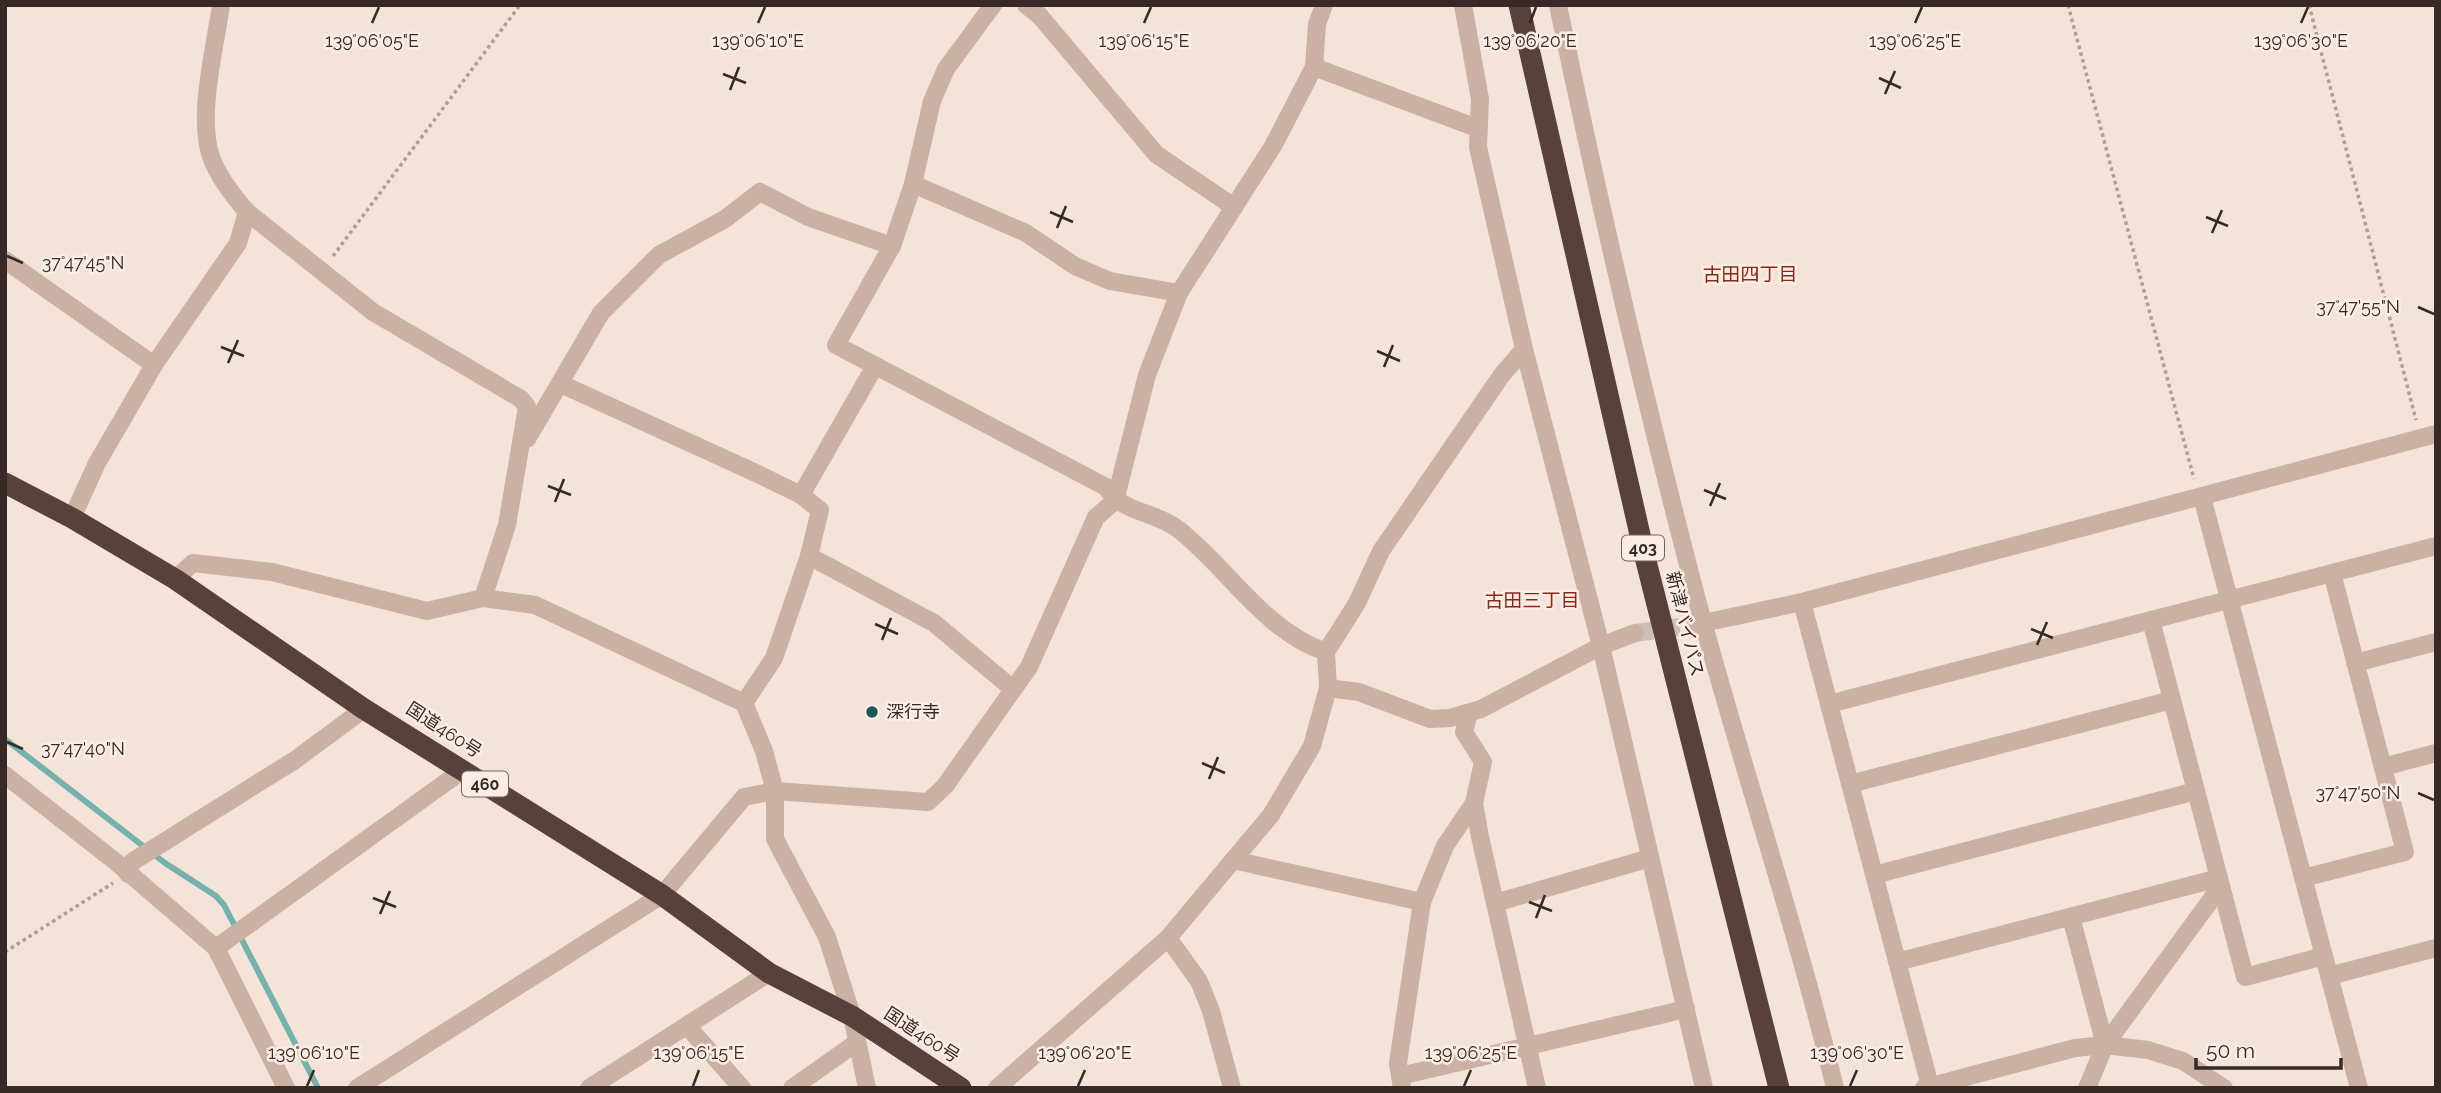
<svg xmlns="http://www.w3.org/2000/svg" width="2441" height="1093" font-family="Raleway,'Noto Sans JP',sans-serif">
<style>
.lines{fill:none;stroke-linecap:round;stroke-linejoin:round}
.stream{stroke:#75b2ad;stroke-width:6}
.minor-tunnel{stroke:#cdbeb4;stroke-width:18;stroke-dasharray:18 9;stroke-linecap:butt}
.path{stroke:#b79b8d;stroke-width:3.5;stroke-dasharray:3.5 3.5;stroke-linecap:butt}
.minor{stroke:#cbb1a3;stroke-width:18}
.highway{stroke:#58413c;stroke-width:21}
.ticks{fill:none;stroke:#362926;stroke-width:2.5}
.poi-dot{fill:#185a57;stroke:#faeee4;stroke-width:2.5}
.labels{text-anchor:middle;stroke-width:5;stroke-linejoin:round;paint-order:stroke}
.shield{fill:#faeee4;stroke:#71645f;stroke-width:2}
.shield-label{font-size:16px;font-weight:bold;fill:#362926}
.street-label{font-size:18px;fill:#362926;stroke:#faeee4}
.poi-label{font-size:18px;fill:#362926;stroke:#faeee4;text-anchor:start}
.neighbourhood-label{font-size:19px;fill:#8a2819;stroke:#faeee4}
.ticks-label{font-size:18px;text-anchor:middle;fill:#362926;stroke:#faeee4;stroke-width:5;stroke-linejoin:round;paint-order:stroke}
</style>
<rect width="100%" height="100%" fill="#f3e3d8"/>
<g class="lines">
<polyline class="stream" points="5,739 165,863 216,896 224,905 318,1088"/>
<polyline class="minor-tunnel" points="1635,633 1694,625"/>
<g class="path">
<polyline points="2068,5 2194,479"/>
<polyline points="2309,5 2416,420"/>
<polyline points="333,256 520,5"/>
<polyline points="5,952 113,883"/>
</g>
<g class="minor">
<path d="M221 5C215 48 197 116 211 157 218 176 234 197 247 212L373 312 521 399 527 407 507 525 483 598"/>
<path d="M993 5 946 69 932 101 913 184 892 246 836 345 1106 487C1123 514 1155 511 1178 529 1228 568 1264 631 1326 652"/>
<polyline points="1026,5 1039,15 1156,154 1234,207"/>
<polyline points="1463,5 1480,99 1478,147 1524,349 1601,646 1704,1088"/>
<path d="M1558 5C1599 203 1645 401 1696 596 1740 761 1795 922 1835 1088"/>
<polyline points="1314,67 1477,128"/>
<polyline points="913,184 1026,233 1075,266 1110,281 1179,293"/>
<polyline points="5,260 154,365"/>
<polyline points="561,384 758,474 801,495 820,510 809,556 774,658 744,703"/>
<polyline points="527,439 601,313 659,255 725,219 760,192 808,217 892,246"/>
<polyline points="801,495 875,366"/>
<polyline points="2202,497 2359,1088"/>
<polyline points="72,518 97,463 154,365 238,243 247,212"/>
<polyline points="809,556 934,623 1013,689"/>
<polyline points="175,579 193,563 272,572 427,611 483,598 535,605 744,703 764,751 775,791 775,839 827,937 852,1016 867,1088"/>
<polyline points="1802,602 1930,1086"/>
<polyline points="2151,620 2245,977 2324,956"/>
<polyline points="1694,625 1802,602 2436,434"/>
<polyline points="2355,663 2436,642"/>
<polyline points="1328,688 1359,692 1430,719 1450,718 1481,709 1601,646 1635,633"/>
<polyline points="1829,704 2436,546"/>
<polyline points="1469,713 1464,732 1483,762 1474,803 1480,837 1537,1088"/>
<polyline points="2383,767 2436,753"/>
<polyline points="5,775 116,862 216,948 286,1088"/>
<polyline points="1850,784 2172,700"/>
<polyline points="1233,860 1422,902"/>
<polyline points="128,874 132,862 295,760 364,709"/>
<polyline points="1874,875 2196,791"/>
<polyline points="2303,878 2405,852 2332,573"/>
<polyline points="1495,903 1650,858"/>
<polyline points="2071,917 2105,1045"/>
<polyline points="1168,938 1199,981 1211,1011 1232,1088"/>
<polyline points="216,948 463,770"/>
<polyline points="1897,962 2219,878"/>
<polyline points="2329,976 2436,948"/>
<polyline points="687,1026 742,1088"/>
<polyline points="1400,1076 1686,1009"/>
<polyline points="357,1088 662,895 744,797 775,791 928,802 945,786 1029,667 1096,517 1115,501 1147,375 1179,293 1273,146 1314,67 1317,24 1324,5"/>
<polyline points="589,1088 769,973"/>
<polyline points="792,1088 856,1043"/>
<polyline points="997,1088 1168,938 1271,815 1312,746 1328,688 1326,652 1357,603 1381,551 1501,376 1524,349"/>
<polyline points="1402,1088 1398,1063 1422,902 1445,846 1474,803"/>
<polyline points="1924,1088 2075,1048 2105,1045 2148,1050 2183,1061 2224,1088"/>
<polyline points="2087,1088 2105,1045 2221,886"/>
</g>
<g class="highway">
<polyline points="1519,5 1646,561 1779,1088"/>
<polyline points="5,483 72,518 175,579 364,709 662,895 769,973 852,1016 961,1088"/>
</g>
</g>
<path class="ticks" d="M372 23 379 7M758 23 765 7M1144 23 1151 7M1530 23 1536 7M1915 23 1922 7M2301 23 2308 7M723 74 746 83M1879 78 1901 88M730 90 739 67M1885 94 1895 71M1050 212 1073 222M2206 217 2228 226M1057 228 1066 206M2212 233 2222 210M7 256 23 263M2418 307 2434 314M221 347 244 356M1377 351 1400 361M228 363 238 340M1384 367 1393 345M548 486 571 495M1704 490 1726 499M555 502 564 479M1710 506 1720 483M875 624 898 634M2031 629 2053 638M882 640 891 618M2037 645 2047 622M7 742 23 749M1202 763 1225 773M1209 779 1218 757M2418 793 2434 800M373 898 396 907M1529 902 1552 911M380 914 390 891M1536 918 1545 895M307 1086 314 1070M693 1086 699 1070M1078 1086 1085 1070M1464 1086 1471 1070M1850 1086 1857 1070"/>
<circle class="poi-dot" cx="872" cy="712" r="7"/>
<g class="labels">
<g class="shield">
<rect x="1622" y="535.5" width="42" height="25" rx="5"/>
<rect x="462" y="771.5" width="46" height="25" rx="5"/>
</g>
<g class="shield-label">
<text x="1643" y="554">403</text>
<text x="485" y="790">460</text>
</g>
<g class="street-label">
<text transform="translate(1685 624) rotate(76)" y="6">新津バイパス</text>
<text transform="translate(444 730) rotate(33)" y="6">国道460号</text>
<text transform="translate(922 1035) rotate(33)" y="6">国道460号</text>
</g>
<g class="poi-label">
<text x="886" y="718">深行寺</text>
</g>
<g class="neighbourhood-label">
<text x="1750" y="281">古田四丁目</text>
<text x="1532" y="607">古田三丁目</text>
</g>
</g>
<g class="ticks-label">
<text x="372" y="47">139°06'05"E</text>
<text x="758" y="47">139°06'10"E</text>
<text x="1144" y="47">139°06'15"E</text>
<text x="1530" y="47">139°06'20"E</text>
<text x="2301" y="47">139°06'30"E</text>
<text x="1915" y="47">139°06'25"E</text>
<text x="83" y="269">37°47'45"N</text>
<text x="2358" y="313">37°47'55"N</text>
<text x="83" y="755">37°47'40"N</text>
<text x="2358" y="799">37°47'50"N</text>
<text x="314" y="1059">139°06'10"E</text>
<text x="699" y="1059">139°06'15"E</text>
<text x="1085" y="1059">139°06'20"E</text>
<text x="1471" y="1059">139°06'25"E</text>
<text x="1857" y="1059">139°06'30"E</text>
</g>
<rect width="2441" height="1093" fill="none" stroke="#362926" stroke-width="14"/>
<path d="M2196 1058v10h145v-10" fill="none" stroke="#362926" stroke-width="3.5"/>
<text x="2206" y="1058" font-size="21" fill="#362926" stroke="#faeee4" stroke-width="5" paint-order="stroke">50 m</text>
</svg>
